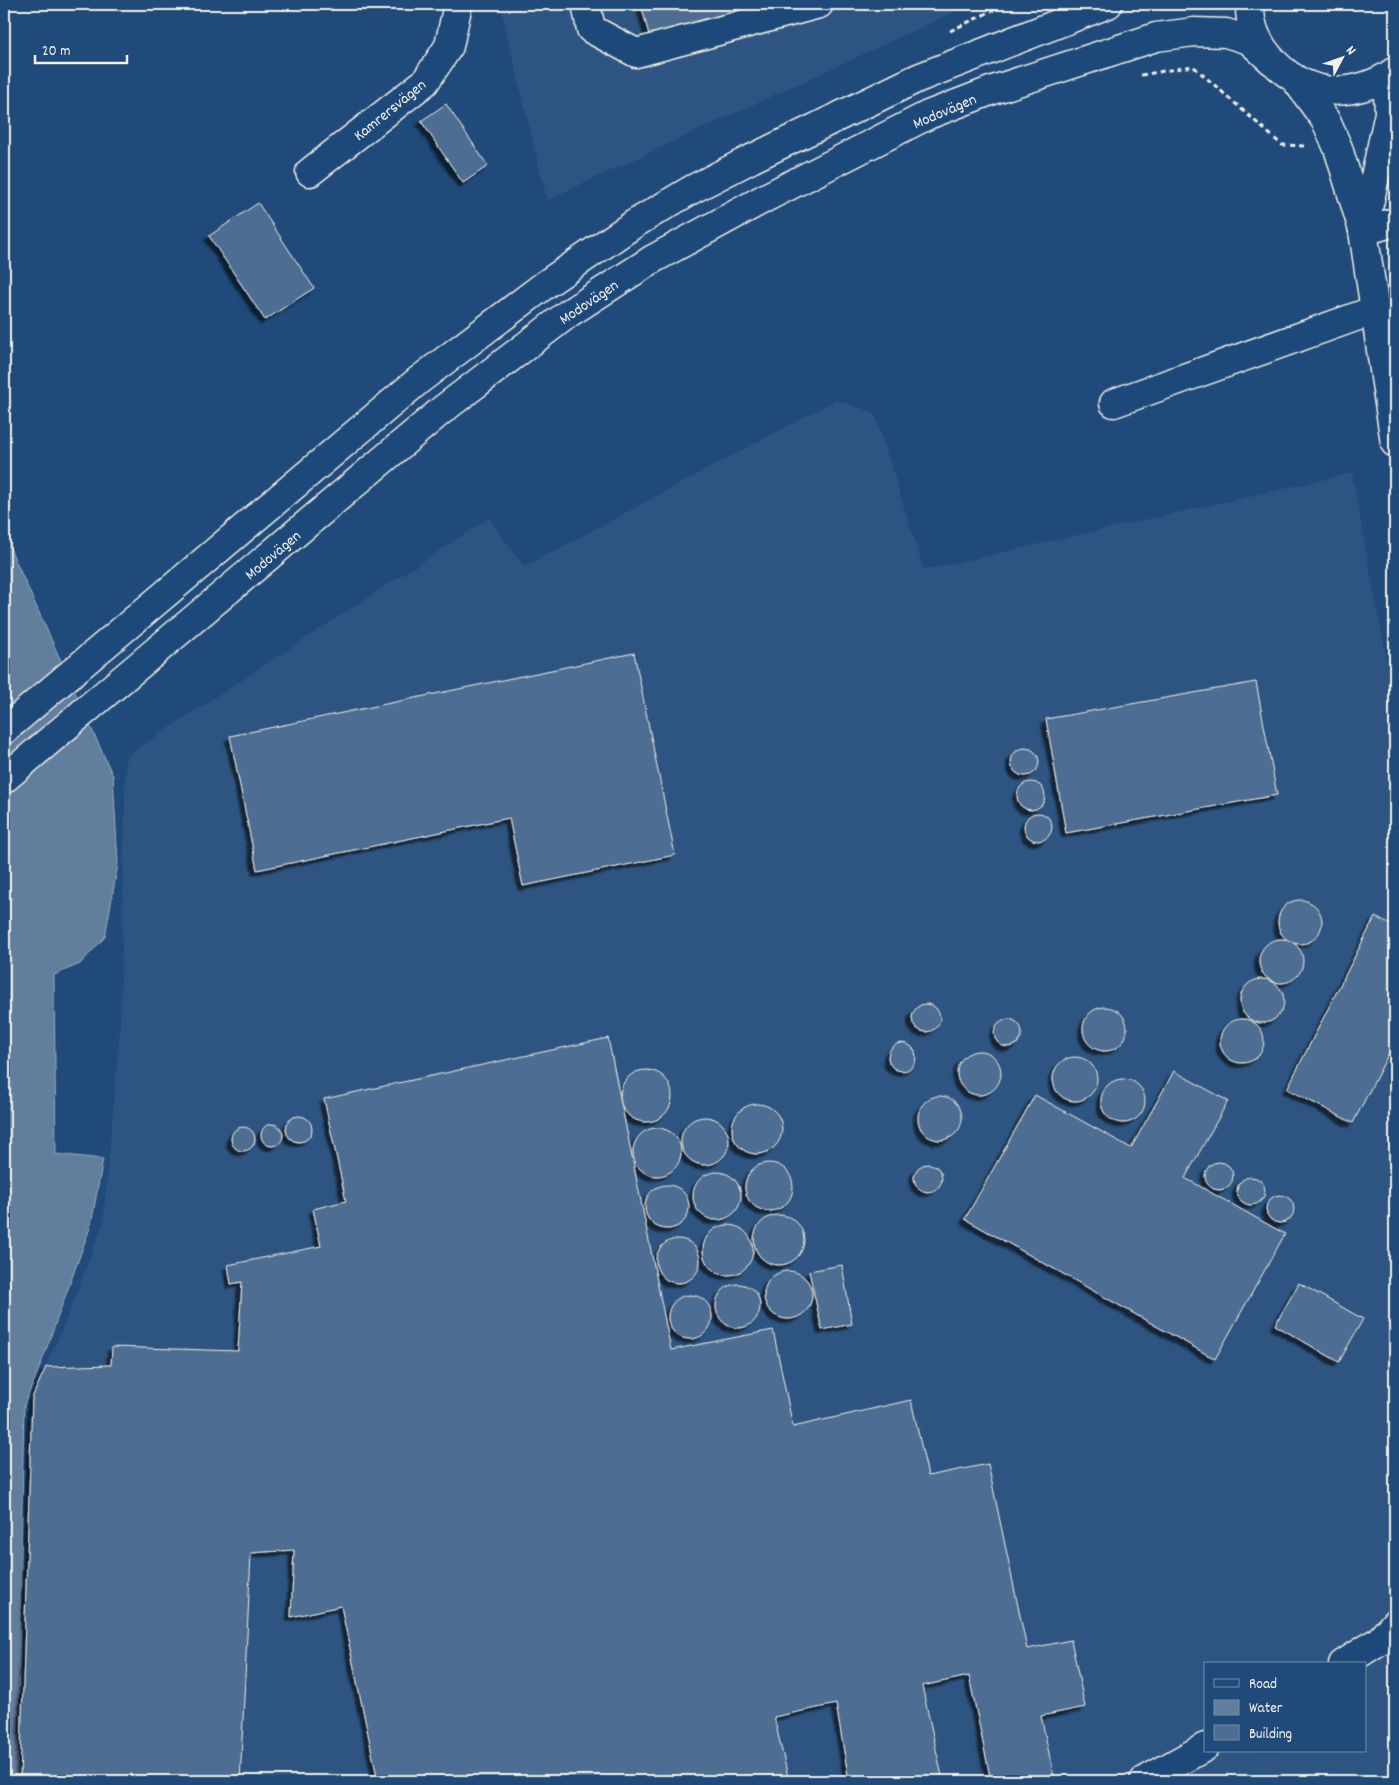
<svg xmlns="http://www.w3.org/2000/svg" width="1399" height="1785" font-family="Dekko,sans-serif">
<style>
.built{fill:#2d5581;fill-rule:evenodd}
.water{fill:#627e9d;stroke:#9cacbb}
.building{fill:#4d6e92;stroke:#f4f1e8;filter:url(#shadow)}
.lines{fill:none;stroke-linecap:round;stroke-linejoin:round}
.minor-casing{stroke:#f4f1e8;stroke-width:31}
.major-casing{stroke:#f4f1e8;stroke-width:31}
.path{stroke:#f4f1e8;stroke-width:3;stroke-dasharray:5 4;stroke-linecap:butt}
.minor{stroke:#1f4a7a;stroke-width:28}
.major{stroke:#1f4a7a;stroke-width:28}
.labels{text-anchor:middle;stroke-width:4;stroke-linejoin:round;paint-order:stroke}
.street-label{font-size:16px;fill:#f4f1e8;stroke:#1f4a7a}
</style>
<defs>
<filter id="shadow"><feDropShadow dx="-4.5" dy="4.5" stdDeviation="1" flood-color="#0009"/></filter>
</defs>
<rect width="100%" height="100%" fill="#1f4a7a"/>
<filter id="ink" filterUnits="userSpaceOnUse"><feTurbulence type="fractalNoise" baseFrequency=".02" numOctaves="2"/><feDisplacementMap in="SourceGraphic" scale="10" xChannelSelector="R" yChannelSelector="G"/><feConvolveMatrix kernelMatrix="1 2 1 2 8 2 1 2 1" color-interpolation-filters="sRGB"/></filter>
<g filter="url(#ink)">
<g class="built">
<polygon points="500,4 972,4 547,200"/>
<path d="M836 400 874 412 924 570 1352 473 1395 705V1781H23L29 1402 61 1332 103 1224 120 1028 126 756 489 518 524 567ZM1205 1664H1365V1751H1205Z"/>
</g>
<polygon class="water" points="4,535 113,776 118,864 105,937 80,964 54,975 56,1154 103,1159 91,1225 39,1369 24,1405 17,1781 4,1781"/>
<g class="building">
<polygon points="641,4 765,4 649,35"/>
<polygon points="446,104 488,166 463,183 421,121"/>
<polygon points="258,203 314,288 265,320 209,236"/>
<polygon points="634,653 675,855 523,886 509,818 257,870 230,736"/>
<polygon points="1256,682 1277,795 1066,833 1046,719"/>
<circle cx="1025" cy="762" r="14"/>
<circle cx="1031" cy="796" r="14"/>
<circle cx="1038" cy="827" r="14"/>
<circle cx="1300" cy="922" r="22"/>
<polygon points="1375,917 1395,927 1395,1041 1353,1123 1287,1089"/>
<circle cx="1281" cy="961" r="22"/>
<circle cx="1262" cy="1001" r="22"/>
<circle cx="926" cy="1018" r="14"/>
<circle cx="1105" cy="1029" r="22"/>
<circle cx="1008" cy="1033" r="14"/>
<circle cx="1242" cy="1041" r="22"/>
<polygon points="608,1038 671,1350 773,1330 793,1427 911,1400 928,1476 988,1464 1027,1649 1071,1640 1085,1707 1041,1716 1055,1781 991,1781 969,1676 922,1686 943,1781 849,1781 836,1704 774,1717 789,1781 378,1781 341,1606 291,1617 294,1550 251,1553 240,1781 20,1781 32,1398 46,1367 111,1365 112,1347 238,1351 242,1282 231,1284 228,1265 321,1246 313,1209 346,1201 324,1099"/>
<circle cx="902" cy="1057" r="14"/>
<circle cx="979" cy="1073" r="22"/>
<circle cx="1075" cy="1079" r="22"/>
<circle cx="646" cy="1096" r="26"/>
<polygon points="1174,1071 1228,1101 1185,1178 1285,1234 1215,1359 965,1219 1035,1095 1131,1148"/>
<circle cx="1123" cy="1101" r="22"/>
<circle cx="940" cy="1118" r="22"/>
<circle cx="757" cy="1129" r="25"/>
<circle cx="299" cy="1129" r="13"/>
<circle cx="705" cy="1141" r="24"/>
<circle cx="272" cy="1135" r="11"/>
<circle cx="243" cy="1139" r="12"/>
<circle cx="657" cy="1152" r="24"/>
<circle cx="1219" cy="1176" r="14"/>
<circle cx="769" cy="1187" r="24"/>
<circle cx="928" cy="1178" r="14"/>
<circle cx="717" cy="1196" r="24"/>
<circle cx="1251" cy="1191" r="14"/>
<circle cx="667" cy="1207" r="22"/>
<circle cx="1280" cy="1209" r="14"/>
<circle cx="779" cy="1240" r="25"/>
<circle cx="728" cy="1250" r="25"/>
<circle cx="678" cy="1261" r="22"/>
<polygon points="842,1265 852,1324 822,1330 809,1271"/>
<circle cx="788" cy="1295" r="24"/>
<polygon points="1299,1283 1363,1319 1339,1362 1275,1325"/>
<circle cx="738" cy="1306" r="22"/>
<circle cx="690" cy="1317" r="22"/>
</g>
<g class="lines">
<defs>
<g id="minor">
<polyline points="586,4 591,29 636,53 819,4"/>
<polyline points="1387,78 1389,113 1363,231 1395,443"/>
<polyline points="1296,80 1326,121 1338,148 1363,230"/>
<polyline points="310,172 425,82 449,46 458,4"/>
<polyline points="1363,231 1395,222"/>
<polyline points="1114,403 1375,310"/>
<polyline points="1343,1664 1379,1641 1395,1623"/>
<polyline points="1144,1781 1205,1747"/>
</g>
<g id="major">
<path d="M1250 4C1248 45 1286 84 1326 90 1349 93 1377 85 1395 71"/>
<polyline points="4,730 419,380 546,284 634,224 691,190 751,159 918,78 1108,4"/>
<polyline points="4,779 442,410 569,313 653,259 767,197 928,115 993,90 1156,37 1194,32 1226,33 1249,40 1272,61"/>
</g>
</defs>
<use href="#minor" class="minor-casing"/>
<use href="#major" class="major-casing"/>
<g class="path">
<polyline points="950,31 1006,4"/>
<polyline points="1141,75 1193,66 1282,145 1304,146"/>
</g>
<use href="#minor" class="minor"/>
<use href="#major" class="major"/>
</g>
</g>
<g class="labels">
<g class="street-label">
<text transform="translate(389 109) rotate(-39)" y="6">Kamrersvägen</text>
<text transform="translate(944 110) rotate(-23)" y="6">Modovägen</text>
<text transform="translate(588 301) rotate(-34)" y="6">Modovägen</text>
<text transform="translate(272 554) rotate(-40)" y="6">Modovägen</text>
</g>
</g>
<rect width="1399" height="1785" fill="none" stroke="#1f4a7a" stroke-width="20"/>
<rect x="10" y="10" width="1379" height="1765" fill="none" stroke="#f4f1e8" stroke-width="2" filter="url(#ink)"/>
<rect x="1204" y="1662" width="162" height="90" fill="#1f4a7a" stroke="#748da6"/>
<rect x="1214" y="1679" width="25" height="8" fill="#1f4a7a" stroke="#748da6"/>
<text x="1249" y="1688" font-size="15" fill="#f4f1e8">Road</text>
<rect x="1214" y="1700" width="25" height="15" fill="#627e9d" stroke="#748da6"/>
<text x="1249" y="1712" font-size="15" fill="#f4f1e8">Water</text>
<rect x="1214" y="1725" width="25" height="15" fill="#4d6e92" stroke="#748da6"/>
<text x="1249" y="1738" font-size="15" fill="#f4f1e8">Building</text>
<g transform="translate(1342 58) rotate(49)" stroke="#1f4a7a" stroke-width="4" paint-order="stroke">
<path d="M0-4L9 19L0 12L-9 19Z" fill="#f4f1e8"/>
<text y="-8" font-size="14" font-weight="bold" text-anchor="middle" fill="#f4f1e8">N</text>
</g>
<path d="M35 55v8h92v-8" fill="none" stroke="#f4f1e8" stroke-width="2.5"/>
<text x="42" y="55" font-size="15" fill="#f4f1e8" stroke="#1f4a7a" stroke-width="4" paint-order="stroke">20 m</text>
</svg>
